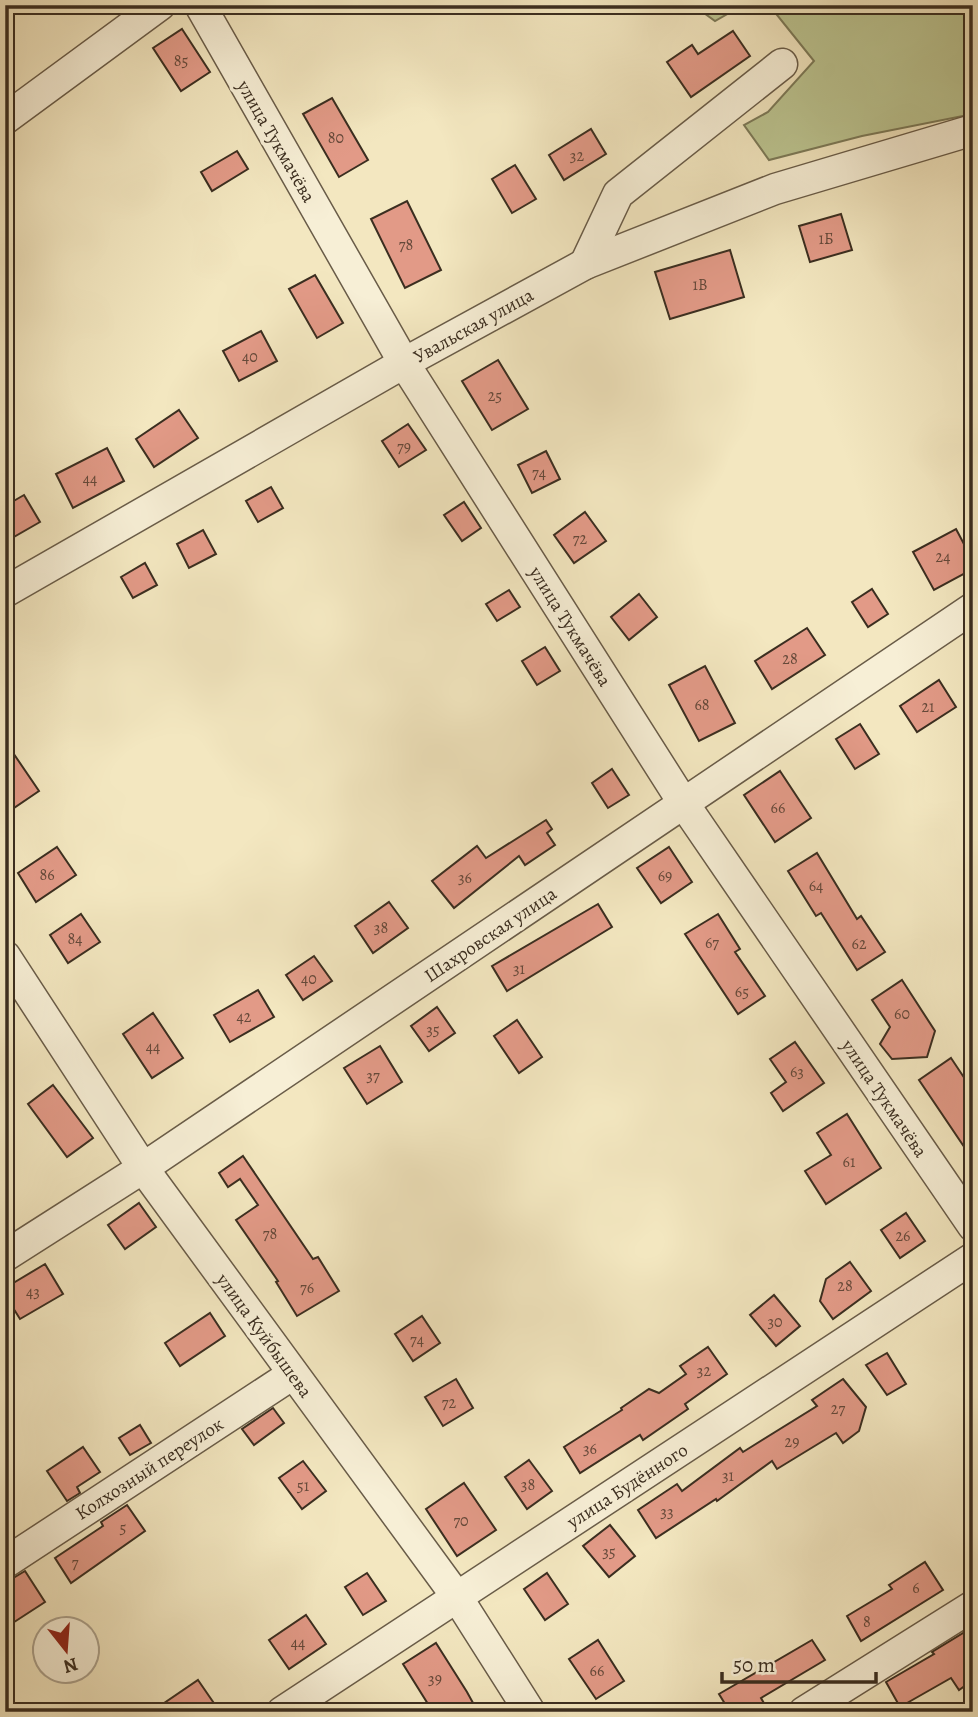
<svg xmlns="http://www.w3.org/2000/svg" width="978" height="1717" font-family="Alegreya,serif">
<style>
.green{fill:#bcc591;stroke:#7c7a58;stroke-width:2}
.building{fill:#e29a87;stroke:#3b2e20;stroke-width:2}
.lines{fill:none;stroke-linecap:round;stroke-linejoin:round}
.minor-casing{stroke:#695c48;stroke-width:33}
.minor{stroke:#f7efd6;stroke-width:30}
.labels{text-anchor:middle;stroke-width:7;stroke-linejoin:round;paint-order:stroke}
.number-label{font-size:16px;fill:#65493a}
.street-label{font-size:19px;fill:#3b2e20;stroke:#f7efd6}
</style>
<rect width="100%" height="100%" fill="#f3e7c0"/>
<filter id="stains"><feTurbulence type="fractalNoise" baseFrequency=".00286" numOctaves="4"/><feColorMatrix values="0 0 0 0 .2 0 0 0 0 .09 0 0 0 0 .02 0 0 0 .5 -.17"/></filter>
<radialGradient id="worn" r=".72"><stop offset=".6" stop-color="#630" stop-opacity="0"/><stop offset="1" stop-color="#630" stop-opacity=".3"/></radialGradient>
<g class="green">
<polygon points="693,5 743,5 715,21"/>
<polygon points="769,5 973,5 973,114 862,136 769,160 744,125 768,112 814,61"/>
</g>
<g class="building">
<polygon points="182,29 210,72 181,91 153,48"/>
<polygon points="733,31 750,56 691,97 667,62 692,45 698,54"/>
<polygon points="332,98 368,160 339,177 303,114"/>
<polygon points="591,129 606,154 564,180 549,155"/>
<polygon points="237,151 248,169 212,191 201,172"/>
<polygon points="515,165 536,199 512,213 492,179"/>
<polygon points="407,201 441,270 405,288 371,219"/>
<polygon points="841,214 852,250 810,262 799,226"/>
<polygon points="730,250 744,297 670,319 655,272"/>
<polygon points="315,275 343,323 317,338 289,289"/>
<polygon points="261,331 277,361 239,381 223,351"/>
<polygon points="498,360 528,409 492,430 462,381"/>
<polygon points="179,410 198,438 154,467 136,439"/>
<polygon points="408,424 426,450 399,467 382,441"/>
<polygon points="107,448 124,481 73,508 56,474"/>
<polygon points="546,451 560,479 532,493 518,465"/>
<polygon points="271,487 283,508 258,522 246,501"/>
<polygon points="24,495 40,522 5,542 5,506"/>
<polygon points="464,502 481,528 462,541 444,515"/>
<polygon points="585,512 606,541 574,563 554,535"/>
<polygon points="956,529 973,561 973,569 934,590 913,552"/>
<polygon points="203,530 216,554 189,568 177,544"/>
<polygon points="145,563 157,585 133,598 121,577"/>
<polygon points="872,589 888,614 868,627 852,602"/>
<polygon points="509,590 520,607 497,621 486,604"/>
<polygon points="639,594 657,617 629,640 611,617"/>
<polygon points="807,628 825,655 772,689 755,661"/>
<polygon points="545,647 560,671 537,685 522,661"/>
<polygon points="705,666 735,723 699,741 669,685"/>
<polygon points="939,680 956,707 917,732 900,706"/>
<polygon points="860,724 879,754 855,769 836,739"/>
<polygon points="5,741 39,791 5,814"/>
<polygon points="612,769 629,795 608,808 592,783"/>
<polygon points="780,771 811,818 775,842 744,795"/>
<polygon points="546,820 552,829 547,833 555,845 525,865 519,856 454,908 432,881 477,846 486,858"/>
<polygon points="57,847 76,875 36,902 18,873"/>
<polygon points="669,847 692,882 661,903 637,868"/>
<polygon points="817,853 857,919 861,916 885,952 857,970 821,913 816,916 788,871"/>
<polygon points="389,902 408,928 373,953 355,926"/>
<polygon points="598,904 612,927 507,991 492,966"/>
<polygon points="81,914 100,942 68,963 50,935"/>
<polygon points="718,914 740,949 735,952 765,996 738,1014 685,934"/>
<polygon points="314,956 332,981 303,1000 286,975"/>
<polygon points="902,980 935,1031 927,1057 892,1059 880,1044 890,1027 872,1000"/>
<polygon points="258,990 274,1017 230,1042 214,1015"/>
<polygon points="437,1007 455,1033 429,1051 411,1026"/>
<polygon points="153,1013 183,1058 152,1078 123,1034"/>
<polygon points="517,1020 542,1057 519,1073 494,1036"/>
<polygon points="795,1042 824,1083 783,1111 771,1093 786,1082 770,1059"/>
<polygon points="380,1046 402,1082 367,1104 344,1068"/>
<polygon points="951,1058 973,1091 973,1160 919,1080"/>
<polygon points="53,1085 93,1138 67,1157 28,1104"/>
<polygon points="847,1114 881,1168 826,1204 805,1171 831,1155 817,1133"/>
<polygon points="243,1156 313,1259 318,1257 339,1291 297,1316 276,1282 278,1281 236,1220 258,1205 240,1179 228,1187 219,1173"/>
<polygon points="139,1203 156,1227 125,1249 108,1225"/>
<polygon points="906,1213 925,1241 900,1258 881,1230"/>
<polygon points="850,1262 871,1291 833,1319 820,1301 826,1279"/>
<polygon points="45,1264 63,1294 20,1319 5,1295 5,1288"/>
<polygon points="774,1295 800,1326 776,1346 750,1315"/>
<polygon points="210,1313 225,1336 180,1366 165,1343"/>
<polygon points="422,1316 440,1343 413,1361 395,1334"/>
<polygon points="708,1347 727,1374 685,1404 688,1409 643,1440 640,1435 580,1473 564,1447 622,1410 621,1408 649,1389 659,1393 686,1374 680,1366"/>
<polygon points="887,1353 906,1384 887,1395 866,1365"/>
<polygon points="456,1379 473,1408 443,1426 425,1397"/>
<polygon points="843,1379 866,1407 859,1431 843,1443 836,1433 777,1469 772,1461 717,1501 716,1499 656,1538 638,1510 677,1484 682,1491 740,1448 743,1452 817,1406 812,1400"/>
<polygon points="273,1408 284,1423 254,1445 242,1429"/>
<polygon points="140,1425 151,1443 130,1455 119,1438"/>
<polygon points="83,1447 100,1472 77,1487 80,1493 67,1501 47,1471"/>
<polygon points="529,1460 552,1491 527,1509 505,1477"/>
<polygon points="303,1461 326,1491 302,1509 279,1478"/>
<polygon points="464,1483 496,1530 457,1556 426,1509"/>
<polygon points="127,1505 145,1531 71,1583 55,1558 103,1526 101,1522"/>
<polygon points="610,1525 635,1556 609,1577 583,1546"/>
<polygon points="925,1562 943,1590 861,1641 847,1616 892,1589 889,1585"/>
<polygon points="25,1571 45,1602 5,1628 5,1583"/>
<polygon points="367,1573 386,1601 363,1615 345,1587"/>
<polygon points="547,1573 568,1604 545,1620 524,1589"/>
<polygon points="306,1615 326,1644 289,1669 269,1640"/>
<polygon points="973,1627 973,1664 966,1669 973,1680 959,1690 951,1678 900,1707 886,1682 934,1654 932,1652"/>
<polygon points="598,1640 624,1681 596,1699 569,1659"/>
<polygon points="812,1640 825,1660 761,1698 769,1712 730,1712 719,1694"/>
<polygon points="436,1643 467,1692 478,1712 433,1712 403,1664"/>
<polygon points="198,1680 220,1712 151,1712"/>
</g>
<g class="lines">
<defs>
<g id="minor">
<polyline points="200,5 404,363 684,804 973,1226"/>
<polyline points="5,119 160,5"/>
<polyline points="585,264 618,194 782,64"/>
<polyline points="5,592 404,363 585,264 775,189 973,130"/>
<polyline points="5,956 143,1168 457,1597 530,1712"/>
<polyline points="5,1256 143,1168 973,608"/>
<polyline points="5,1563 293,1374"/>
<polyline points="282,1712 973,1258"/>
<polyline points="804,1712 973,1606"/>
</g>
</defs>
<use href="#minor" class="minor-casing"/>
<use href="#minor" class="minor"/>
</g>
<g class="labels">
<g class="number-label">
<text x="181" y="66">85</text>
<text x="336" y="143">80</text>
<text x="577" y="161">32</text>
<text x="826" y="244">1Б</text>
<text x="406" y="250">78</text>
<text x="700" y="290">1В</text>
<text x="250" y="362">40</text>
<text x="495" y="401">25</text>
<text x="404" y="452">79</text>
<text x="539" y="478">74</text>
<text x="90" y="484">44</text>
<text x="580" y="544">72</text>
<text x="943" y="562">24</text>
<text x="790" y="664">28</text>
<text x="702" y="710">68</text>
<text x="928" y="712">21</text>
<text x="778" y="813">66</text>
<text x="47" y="880">86</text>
<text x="665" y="881">69</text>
<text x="465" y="883">36</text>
<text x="816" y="891">64</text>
<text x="381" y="933">38</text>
<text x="75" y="944">84</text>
<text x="712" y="948">67</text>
<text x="859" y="949">62</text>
<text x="519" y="974">31</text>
<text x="309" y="984">40</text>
<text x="742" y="997">65</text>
<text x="902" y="1019">60</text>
<text x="244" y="1022">42</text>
<text x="433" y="1035">35</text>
<text x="153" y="1052">44</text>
<text x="797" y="1077">63</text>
<text x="373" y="1081">37</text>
<text x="849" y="1167">61</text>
<text x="270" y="1239">78</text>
<text x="903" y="1241">26</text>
<text x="845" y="1291">28</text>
<text x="307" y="1293">76</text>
<text x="33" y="1297">43</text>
<text x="775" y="1327">30</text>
<text x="417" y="1345">74</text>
<text x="704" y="1376">32</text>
<text x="449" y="1408">72</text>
<text x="838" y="1414">27</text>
<text x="792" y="1447">29</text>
<text x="590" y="1454">36</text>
<text x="728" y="1481">31</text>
<text x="528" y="1490">38</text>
<text x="303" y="1491">51</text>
<text x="667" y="1517">33</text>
<text x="461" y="1526">70</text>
<text x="123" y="1533">5</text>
<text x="609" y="1557">35</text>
<text x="75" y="1568">7</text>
<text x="916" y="1593">6</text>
<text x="867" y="1627">8</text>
<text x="298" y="1648">44</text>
<text x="597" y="1676">66</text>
<text x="435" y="1684">39</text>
</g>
<g class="street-label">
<text transform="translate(277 141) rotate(60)" y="7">улица Тукмачёва</text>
<text transform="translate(473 325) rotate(-29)" y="7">Увальская улица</text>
<text transform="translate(571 626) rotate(58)" y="7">улица Тукмачёва</text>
<text transform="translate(490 934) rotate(-34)" y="7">Шахровская улица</text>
<text transform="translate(885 1098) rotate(56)" y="7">улица Тукмачёва</text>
<text transform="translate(265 1335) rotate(54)" y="7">улица Куйбышева</text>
<text transform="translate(149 1468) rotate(-33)" y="7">Колхозный переулок</text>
<text transform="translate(627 1485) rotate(-33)" y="7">улица Будённого</text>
</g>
</g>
<rect width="978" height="1717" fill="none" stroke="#f3e7c0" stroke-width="28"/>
<rect x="7" y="7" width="964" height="1703" fill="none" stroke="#3b2e20" stroke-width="3.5"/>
<rect x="14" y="14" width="950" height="1689" fill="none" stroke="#3b2e20" stroke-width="2"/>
<g transform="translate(66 1650) rotate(163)"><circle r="33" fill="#f7efd6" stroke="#aca28d" stroke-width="2"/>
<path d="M0-5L12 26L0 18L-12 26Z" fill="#8f2418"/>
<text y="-10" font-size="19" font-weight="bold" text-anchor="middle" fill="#3b2e20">N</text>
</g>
<path d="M722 1672v10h154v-10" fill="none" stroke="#3b2e20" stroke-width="3.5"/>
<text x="733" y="1672" font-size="21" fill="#3b2e20" stroke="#f7efd6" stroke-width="5" paint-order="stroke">50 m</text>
<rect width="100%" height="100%" filter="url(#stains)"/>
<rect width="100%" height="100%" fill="url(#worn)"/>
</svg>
